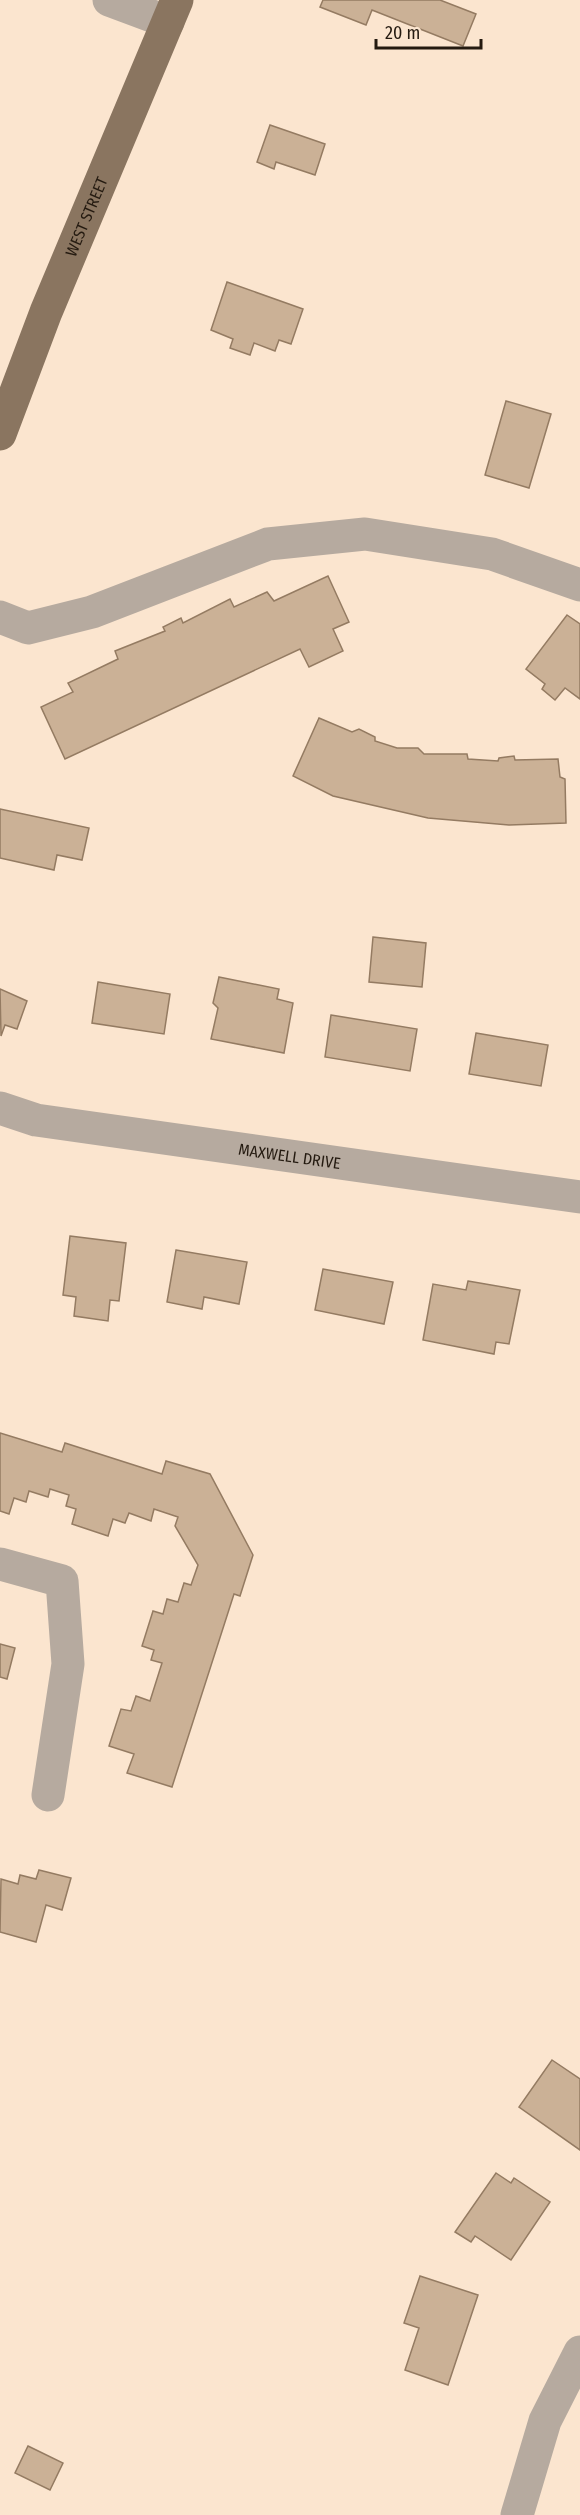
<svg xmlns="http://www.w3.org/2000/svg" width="580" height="2515" font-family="'Fira Sans Condensed',sans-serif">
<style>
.building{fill:#cbb196;stroke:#947b62;stroke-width:1.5}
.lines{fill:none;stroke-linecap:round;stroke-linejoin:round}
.minor{stroke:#b6aa9f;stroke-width:33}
.major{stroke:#8a7560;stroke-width:33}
.labels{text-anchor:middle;stroke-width:6;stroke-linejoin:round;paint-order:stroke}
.street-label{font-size:16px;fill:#241a10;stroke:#fbe5cf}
</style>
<rect width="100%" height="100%" fill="#fbe5cf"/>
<g class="building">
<polygon points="323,0 440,0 476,14 463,46 372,10 366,25 320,7"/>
<polygon points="270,125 325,144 315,175 276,162 274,169 257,162"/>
<polygon points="227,282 303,309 291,344 279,340 275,351 254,343 250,355 230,348 233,339 211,330"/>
<polygon points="506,401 551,414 529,488 485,475"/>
<polygon points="328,576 349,622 333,629 343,651 309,667 300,649 65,759 41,707 73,692 68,683 118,659 115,651 165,631 163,627 181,618 183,623 230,599 234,607 267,592 274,601"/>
<polygon points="567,615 580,624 580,699 565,688 555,700 542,689 545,684 526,669"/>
<polygon points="319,718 352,732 359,729 375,737 375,741 397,748 418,748 424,754 467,754 468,759 498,761 499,758 514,756 515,760 558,759 560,777 565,779 566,823 509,825 428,818 333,796 293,776"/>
<polygon points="0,809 89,828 82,860 57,855 54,870 0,858"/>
<polygon points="373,937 426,943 422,987 369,982"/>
<polygon points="219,977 279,989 277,999 293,1003 284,1053 211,1039 218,1008 213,1003"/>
<polygon points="98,982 170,994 164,1034 92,1023"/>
<polygon points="0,989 27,1001 17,1029 5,1025 1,1036"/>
<polygon points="331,1015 417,1029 410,1071 325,1057"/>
<polygon points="476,1033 548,1045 541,1086 469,1074"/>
<polygon points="70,1236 126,1243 119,1301 110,1300 108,1321 74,1316 76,1297 63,1295"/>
<polygon points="176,1250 247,1262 239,1304 204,1297 202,1309 167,1302"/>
<polygon points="323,1269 393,1282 384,1324 315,1310"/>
<polygon points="468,1281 520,1290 509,1344 496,1342 494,1354 423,1340 433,1284 466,1290"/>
<polygon points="0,1433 62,1452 65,1443 162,1474 166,1461 210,1474 253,1555 240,1596 234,1594 172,1787 127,1773 134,1754 109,1746 121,1709 131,1711 136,1696 150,1701 162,1663 151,1660 154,1650 142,1646 153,1611 163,1614 167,1599 178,1602 184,1583 191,1585 198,1565 175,1526 178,1517 154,1509 151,1521 129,1513 125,1523 113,1519 108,1536 72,1524 76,1509 66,1506 69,1495 50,1489 48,1497 29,1491 26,1502 14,1498 9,1514 0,1511"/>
<polygon points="0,1644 15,1648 7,1679 0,1677"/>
<polygon points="39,1870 71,1878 62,1910 46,1905 36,1942 0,1932 1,1879 18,1884 20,1875 36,1879"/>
<polygon points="552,2060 580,2079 580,2150 519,2107"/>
<polygon points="496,2173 511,2183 514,2178 550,2202 511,2260 475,2236 471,2242 455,2232"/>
<polygon points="420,2276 478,2295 448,2385 405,2370 419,2328 404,2323"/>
<polygon points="28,2446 63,2463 50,2490 15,2473"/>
</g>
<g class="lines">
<g class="minor">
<polyline points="109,0 168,22"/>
<polyline points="0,617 28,628 92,612 268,544 365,534 492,554 580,585"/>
<path id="s1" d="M0 1108 36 1120 580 1197"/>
<polyline points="0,1564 62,1581 68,1664 48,1795"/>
<polyline points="517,2515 545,2421 580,2352"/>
</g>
<path class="major" id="s2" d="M0 434 46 312 177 0"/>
</g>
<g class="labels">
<g class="street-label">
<text dy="6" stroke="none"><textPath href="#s2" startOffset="234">WEST STREET</textPath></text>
<text dy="6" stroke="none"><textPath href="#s1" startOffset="294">MAXWELL DRIVE</textPath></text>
</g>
</g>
<path d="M376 39v9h105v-9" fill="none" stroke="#241a10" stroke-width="3"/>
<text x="385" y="39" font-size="18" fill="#241a10" stroke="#fbe5cf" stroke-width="4.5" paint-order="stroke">20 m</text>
</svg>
